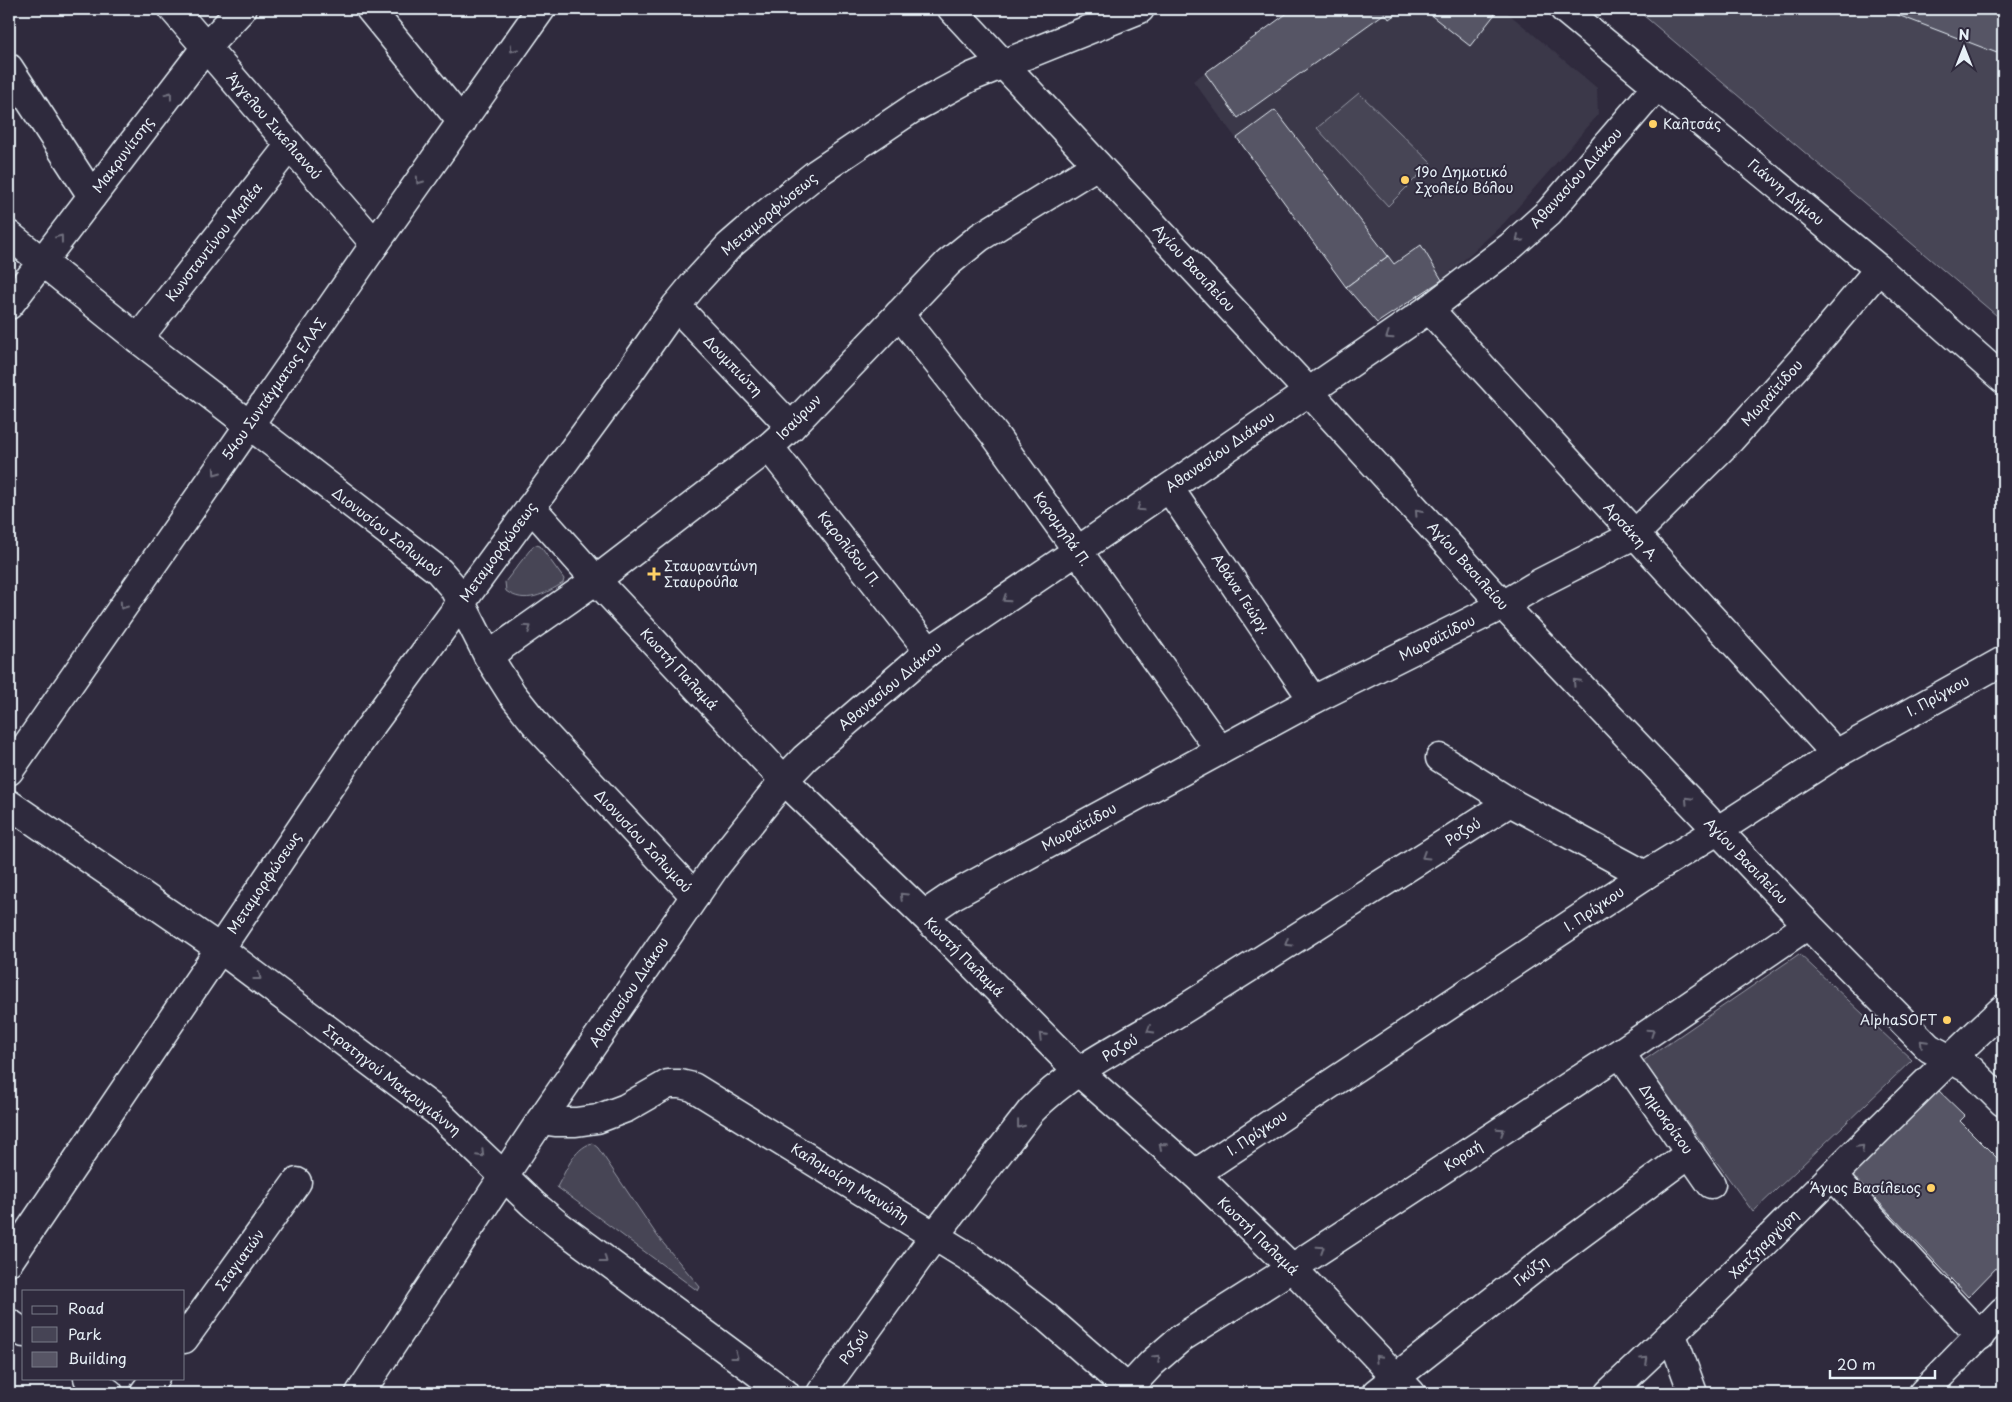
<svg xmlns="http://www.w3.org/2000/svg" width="2012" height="1402" font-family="'Playpen Sans',sans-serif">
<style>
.built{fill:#3b3749}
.green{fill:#464455;stroke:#979aa6}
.building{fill:#575565;stroke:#e8f1f8}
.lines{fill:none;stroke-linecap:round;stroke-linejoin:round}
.street-casing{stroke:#e8f1f8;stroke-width:31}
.secondary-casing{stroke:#e8f1f8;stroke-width:31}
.street{stroke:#2f2a3d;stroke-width:28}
.secondary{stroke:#2f2a3d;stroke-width:28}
.oneway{stroke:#70707e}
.poi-dot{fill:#ffd166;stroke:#2f2a3d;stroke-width:2}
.labels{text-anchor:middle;stroke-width:4;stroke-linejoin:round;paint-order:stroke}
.poi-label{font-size:14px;fill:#e8f1f8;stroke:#2f2a3d;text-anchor:start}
.street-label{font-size:14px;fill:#e8f1f8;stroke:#2f2a3d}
</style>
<rect width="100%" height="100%" fill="#2f2a3d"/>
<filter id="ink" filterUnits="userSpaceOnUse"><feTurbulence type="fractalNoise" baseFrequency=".02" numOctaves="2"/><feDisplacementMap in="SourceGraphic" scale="10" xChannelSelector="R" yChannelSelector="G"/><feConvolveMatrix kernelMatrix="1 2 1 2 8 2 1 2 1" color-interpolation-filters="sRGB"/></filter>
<g filter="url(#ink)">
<polygon class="built" points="1293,9 1503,9 1597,88 1598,115 1505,222 1442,280 1375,324 1193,81"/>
<g class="green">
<polygon points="1636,9 2003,9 2003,321"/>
<polygon points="1359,93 1431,163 1388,206 1317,128"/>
<path d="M536 545 540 546 564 579 563 583C545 594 525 605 506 591L505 582 533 546Z"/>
<polygon points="1799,954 1912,1060 1753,1212 1643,1061"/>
<path d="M592 1143 598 1148 658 1237 700 1287 698 1291 557 1187C566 1171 573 1149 592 1143Z"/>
</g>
<g class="building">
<polygon points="1293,9 1403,9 1389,19 1385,13 1238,118 1205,73"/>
<polygon points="1423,9 1499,9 1470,46"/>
<polygon points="1882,9 2003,9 2003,37 1997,53"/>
<polygon points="1275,110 1388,256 1346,287 1237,138"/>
<polygon points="1421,245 1442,280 1377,323 1346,287 1388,256 1394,264"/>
<polygon points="1935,1087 1965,1116 1960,1121 2003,1164 2003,1261 1968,1297 1876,1199 1872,1203 1847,1176"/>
</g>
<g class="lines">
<defs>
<g id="street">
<polyline points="173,9 375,244"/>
<polyline points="370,9 462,122"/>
<polyline points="952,9 1308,391 1503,605 1808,925 1929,1048 1971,1070 2003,1102"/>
<polyline points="9,68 92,196"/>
<polyline points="9,235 138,339 439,571 453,587 488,656 512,694 539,728 695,896"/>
<polyline points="9,305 206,47 242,9"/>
<polyline points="676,306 791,427"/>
<polyline points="1429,309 1836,754"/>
<polyline points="899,314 994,434 1220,750"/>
<polyline points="138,339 290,145"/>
<polyline points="769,447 929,651"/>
<polyline points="1169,488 1313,700"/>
<polyline points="531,507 596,580 784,780 924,915 1079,1072 1195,1174 1292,1268 1411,1393"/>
<polyline points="488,656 596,580 769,447 791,427 948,263 980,237 1097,165"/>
<polyline points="1440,758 1510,802 1645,875"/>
<polyline points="9,771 375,244 541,9"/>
<polyline points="9,804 219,948 436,1111 533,1204 558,1225 785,1393"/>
<polyline points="924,915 952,896 1313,700 1503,605 1540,583 1634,535 1731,439 1816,344 1879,269"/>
<polyline points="1620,1053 1711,1184"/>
<polyline points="541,1120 555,1122 576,1122 597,1119 626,1108 668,1084 680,1084 693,1087 967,1256 1046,1317 1127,1388"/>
<polyline points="1195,1174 1645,875 1717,831 1836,754 2003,661"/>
<polyline points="1833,1176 1980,1336"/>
<polyline points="9,1261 365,734 617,390 676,306 695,283 729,246 767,213 817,173 912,109 971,77 1140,9"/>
<polyline points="9,1323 24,1333"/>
<polyline points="1672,1335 1693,1393"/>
<polyline points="184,1339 297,1182"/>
<polyline points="88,1378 109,1393"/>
<polyline points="144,1393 155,1378"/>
<polyline points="360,1393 541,1120 715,867 784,780 805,758 929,651 1077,551 1429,309 1511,246 1549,212 1657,86"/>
<path d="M821 1393 935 1235 1031 1111C1074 1066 1135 1040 1187 1007 1295 939 1403 870 1510 802"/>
<polyline points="1124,1393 1152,1363 1181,1338 1292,1268 1620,1053 1808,925"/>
<polyline points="1376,1393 1545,1260 1690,1153"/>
<path d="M1609 1393C1744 1269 1869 1134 2003 1009"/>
<polyline points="1923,1393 2003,1311"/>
</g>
<polyline id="secondary" points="1564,9 1879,269 2003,379"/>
</defs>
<use href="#street" class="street-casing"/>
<use href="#secondary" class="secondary-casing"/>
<use href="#street" class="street"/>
<use href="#secondary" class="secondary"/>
</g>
<defs><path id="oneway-chevron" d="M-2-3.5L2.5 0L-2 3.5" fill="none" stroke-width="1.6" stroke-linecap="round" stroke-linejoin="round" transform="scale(1.25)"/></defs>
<g class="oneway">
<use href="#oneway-chevron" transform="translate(513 49) rotate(125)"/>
<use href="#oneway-chevron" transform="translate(169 95) rotate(-53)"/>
<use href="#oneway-chevron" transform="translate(419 181) rotate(125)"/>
<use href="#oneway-chevron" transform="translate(60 238) rotate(-53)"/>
<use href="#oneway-chevron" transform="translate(1519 239) rotate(138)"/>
<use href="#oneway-chevron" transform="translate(1389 336) rotate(146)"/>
<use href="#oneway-chevron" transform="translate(216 472) rotate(125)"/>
<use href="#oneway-chevron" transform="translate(1140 508) rotate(145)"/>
<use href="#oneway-chevron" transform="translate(1418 512) rotate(-132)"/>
<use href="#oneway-chevron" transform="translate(1006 599) rotate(146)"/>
<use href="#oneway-chevron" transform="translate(123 606) rotate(125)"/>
<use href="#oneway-chevron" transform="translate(528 628) rotate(-35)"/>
<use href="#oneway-chevron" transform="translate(1576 682) rotate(-133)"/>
<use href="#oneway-chevron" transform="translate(1688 800) rotate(-133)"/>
<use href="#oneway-chevron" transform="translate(1425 856) rotate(148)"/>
<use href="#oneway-chevron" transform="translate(903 896) rotate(-136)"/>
<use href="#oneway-chevron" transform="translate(1288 943) rotate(148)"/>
<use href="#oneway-chevron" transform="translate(258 977) rotate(37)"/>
<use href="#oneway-chevron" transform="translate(1150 1030) rotate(149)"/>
<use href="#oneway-chevron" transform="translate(1651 1032) rotate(-34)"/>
<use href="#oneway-chevron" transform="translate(1042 1036) rotate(-135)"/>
<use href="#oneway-chevron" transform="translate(1923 1043) rotate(-135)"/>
<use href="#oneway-chevron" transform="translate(1020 1125) rotate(128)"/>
<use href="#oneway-chevron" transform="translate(1501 1131) rotate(-33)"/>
<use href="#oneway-chevron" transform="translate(1162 1146) rotate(-139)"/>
<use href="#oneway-chevron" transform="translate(1861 1148) rotate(-45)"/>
<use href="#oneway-chevron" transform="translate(481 1154) rotate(45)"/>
<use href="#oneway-chevron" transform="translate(1321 1249) rotate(-33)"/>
<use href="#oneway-chevron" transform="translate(604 1260) rotate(37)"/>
<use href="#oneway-chevron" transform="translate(735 1356) rotate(37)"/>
<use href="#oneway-chevron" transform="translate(1157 1358) rotate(-44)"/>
<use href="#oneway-chevron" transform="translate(1378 1358) rotate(-134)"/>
<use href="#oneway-chevron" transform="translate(1645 1360) rotate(-43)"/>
</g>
</g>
<g class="poi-dot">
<circle cx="1653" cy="124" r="5"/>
<circle cx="1405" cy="180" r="5"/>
<path d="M651.5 566.5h5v5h5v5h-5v5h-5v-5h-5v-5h5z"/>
<circle cx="1947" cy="1020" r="5"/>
<circle cx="1931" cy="1188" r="5"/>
</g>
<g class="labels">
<g class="poi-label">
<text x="1663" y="129">Καλτσάς</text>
<text x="1415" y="177">19ο Δημοτικό<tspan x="1415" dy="16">Σχολείο Βόλου</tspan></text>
<text x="664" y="571">Σταυραντώνη<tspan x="664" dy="16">Σταυρούλα</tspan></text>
<text x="1937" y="1025" text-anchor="end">AlphaSOFT</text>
<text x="1921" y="1193" text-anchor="end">Άγιος Βασίλειος</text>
</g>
<g class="street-label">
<text transform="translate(274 126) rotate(49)" y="5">Άγγελου Σικελιανού</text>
<text transform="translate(123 155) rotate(-53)" y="5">Μακρυνίτσης</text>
<text transform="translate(1576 178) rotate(-48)" y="5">Αθανασίου Διάκου</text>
<text transform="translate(1786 192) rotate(40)" y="5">Γιάννη Δήμου</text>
<text transform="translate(769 214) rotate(-40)" y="5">Μεταμορφώσεως</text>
<text transform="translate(214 242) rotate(-52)" y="5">Κωνσταντίνου Μαλέα</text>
<text transform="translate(1194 268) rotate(47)" y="5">Αγίου Βασιλείου</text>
<text transform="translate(733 366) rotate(46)" y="5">Δουμπιώτη</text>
<text transform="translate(274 389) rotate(-55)" y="5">54ου Συντάγματος ΕΛΑΣ</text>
<text transform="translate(1772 393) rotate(-48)" y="5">Μωραϊτίδου</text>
<text transform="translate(799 417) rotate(-45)" y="5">Ισαύρων</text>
<text transform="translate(1220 452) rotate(-35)" y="5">Αθανασίου Διάκου</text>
<text transform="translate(1062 529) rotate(55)" y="5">Κορομηλά Π.</text>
<text transform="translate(387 532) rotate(38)" y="5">Διονυσίου Σολωμού</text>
<text transform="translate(1631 532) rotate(48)" y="5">Αρσάκη Α.</text>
<text transform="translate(849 549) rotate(52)" y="5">Καρολίδου Π.</text>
<text transform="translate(498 552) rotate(-54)" y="5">Μεταμορφώσεως</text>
<text transform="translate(1468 566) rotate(48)" y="5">Αγίου Βασιλείου</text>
<text transform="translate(1241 594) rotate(56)" y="5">Αθάνα Γεώργ.</text>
<text transform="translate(1437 638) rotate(-27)" y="5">Μωραϊτίδου</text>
<text transform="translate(679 669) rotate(47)" y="5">Κωστή Παλαμά</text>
<text transform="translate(890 686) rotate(-40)" y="5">Αθανασίου Διάκου</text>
<text transform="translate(1938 696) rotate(-29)" y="5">Ι. Πρίγκου</text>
<text transform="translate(1079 827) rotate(-29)" y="5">Μωραϊτίδου</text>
<text transform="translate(1463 832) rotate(-32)" y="5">Ροζού</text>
<text transform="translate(643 841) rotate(47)" y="5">Διονυσίου Σολωμού</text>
<text transform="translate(1746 861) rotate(46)" y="5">Αγίου Βασιλείου</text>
<text transform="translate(264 883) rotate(-56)" y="5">Μεταμορφώσεως</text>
<text transform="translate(1594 909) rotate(-34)" y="5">Ι. Πρίγκου</text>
<text transform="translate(964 957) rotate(45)" y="5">Κωστή Παλαμά</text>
<text transform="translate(629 992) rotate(-56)" y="5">Αθανασίου Διάκου</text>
<text transform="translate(1120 1048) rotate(-31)" y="5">Ροζού</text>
<text transform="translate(392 1080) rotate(38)" y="5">Στρατηγού Μακρυγιάννη</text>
<text transform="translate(1666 1119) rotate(55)" y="5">Δημοκρίτου</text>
<text transform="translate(1257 1133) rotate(-34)" y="5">Ι. Πρίγκου</text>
<text transform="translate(1463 1156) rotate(-33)" y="5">Κοραή</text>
<text transform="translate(850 1183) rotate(32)" y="5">Καλομοίρη Μανώλη</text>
<text transform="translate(1258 1236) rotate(44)" y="5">Κωστή Παλαμά</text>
<text transform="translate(1764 1244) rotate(-45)" y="5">Χατζηαργύρη</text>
<text transform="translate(240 1260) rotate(-54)" y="5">Σταγιατών</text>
<text transform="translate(1531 1271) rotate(-38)" y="5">Γκύζη</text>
<text transform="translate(854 1347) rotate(-54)" y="5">Ροζού</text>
</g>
</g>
<rect width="2012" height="1402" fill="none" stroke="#2f2a3d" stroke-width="30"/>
<rect x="15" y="15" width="1982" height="1372" fill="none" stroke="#e8f1f8" stroke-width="2" filter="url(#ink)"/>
<rect x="22" y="1290" width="162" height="90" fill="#2f2a3d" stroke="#797a88"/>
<rect x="32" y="1306" width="25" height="8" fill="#2f2a3d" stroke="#797a88"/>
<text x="68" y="1314" font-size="15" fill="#e8f1f8">Road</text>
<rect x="32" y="1327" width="25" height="15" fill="#464455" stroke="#797a88"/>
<text x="68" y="1340" font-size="15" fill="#e8f1f8">Park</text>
<rect x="32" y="1352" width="25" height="15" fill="#575565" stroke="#797a88"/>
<text x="68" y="1364" font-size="15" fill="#e8f1f8">Building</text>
<g transform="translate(1964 48)" stroke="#2f2a3d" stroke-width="4" paint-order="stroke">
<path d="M0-4L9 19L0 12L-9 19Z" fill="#e8f1f8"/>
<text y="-8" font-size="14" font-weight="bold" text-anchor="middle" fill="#e8f1f8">N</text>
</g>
<path d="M1830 1370v8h105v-8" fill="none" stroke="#e8f1f8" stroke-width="2.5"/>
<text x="1837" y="1370" font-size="15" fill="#e8f1f8" stroke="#2f2a3d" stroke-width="4" paint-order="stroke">20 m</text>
</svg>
